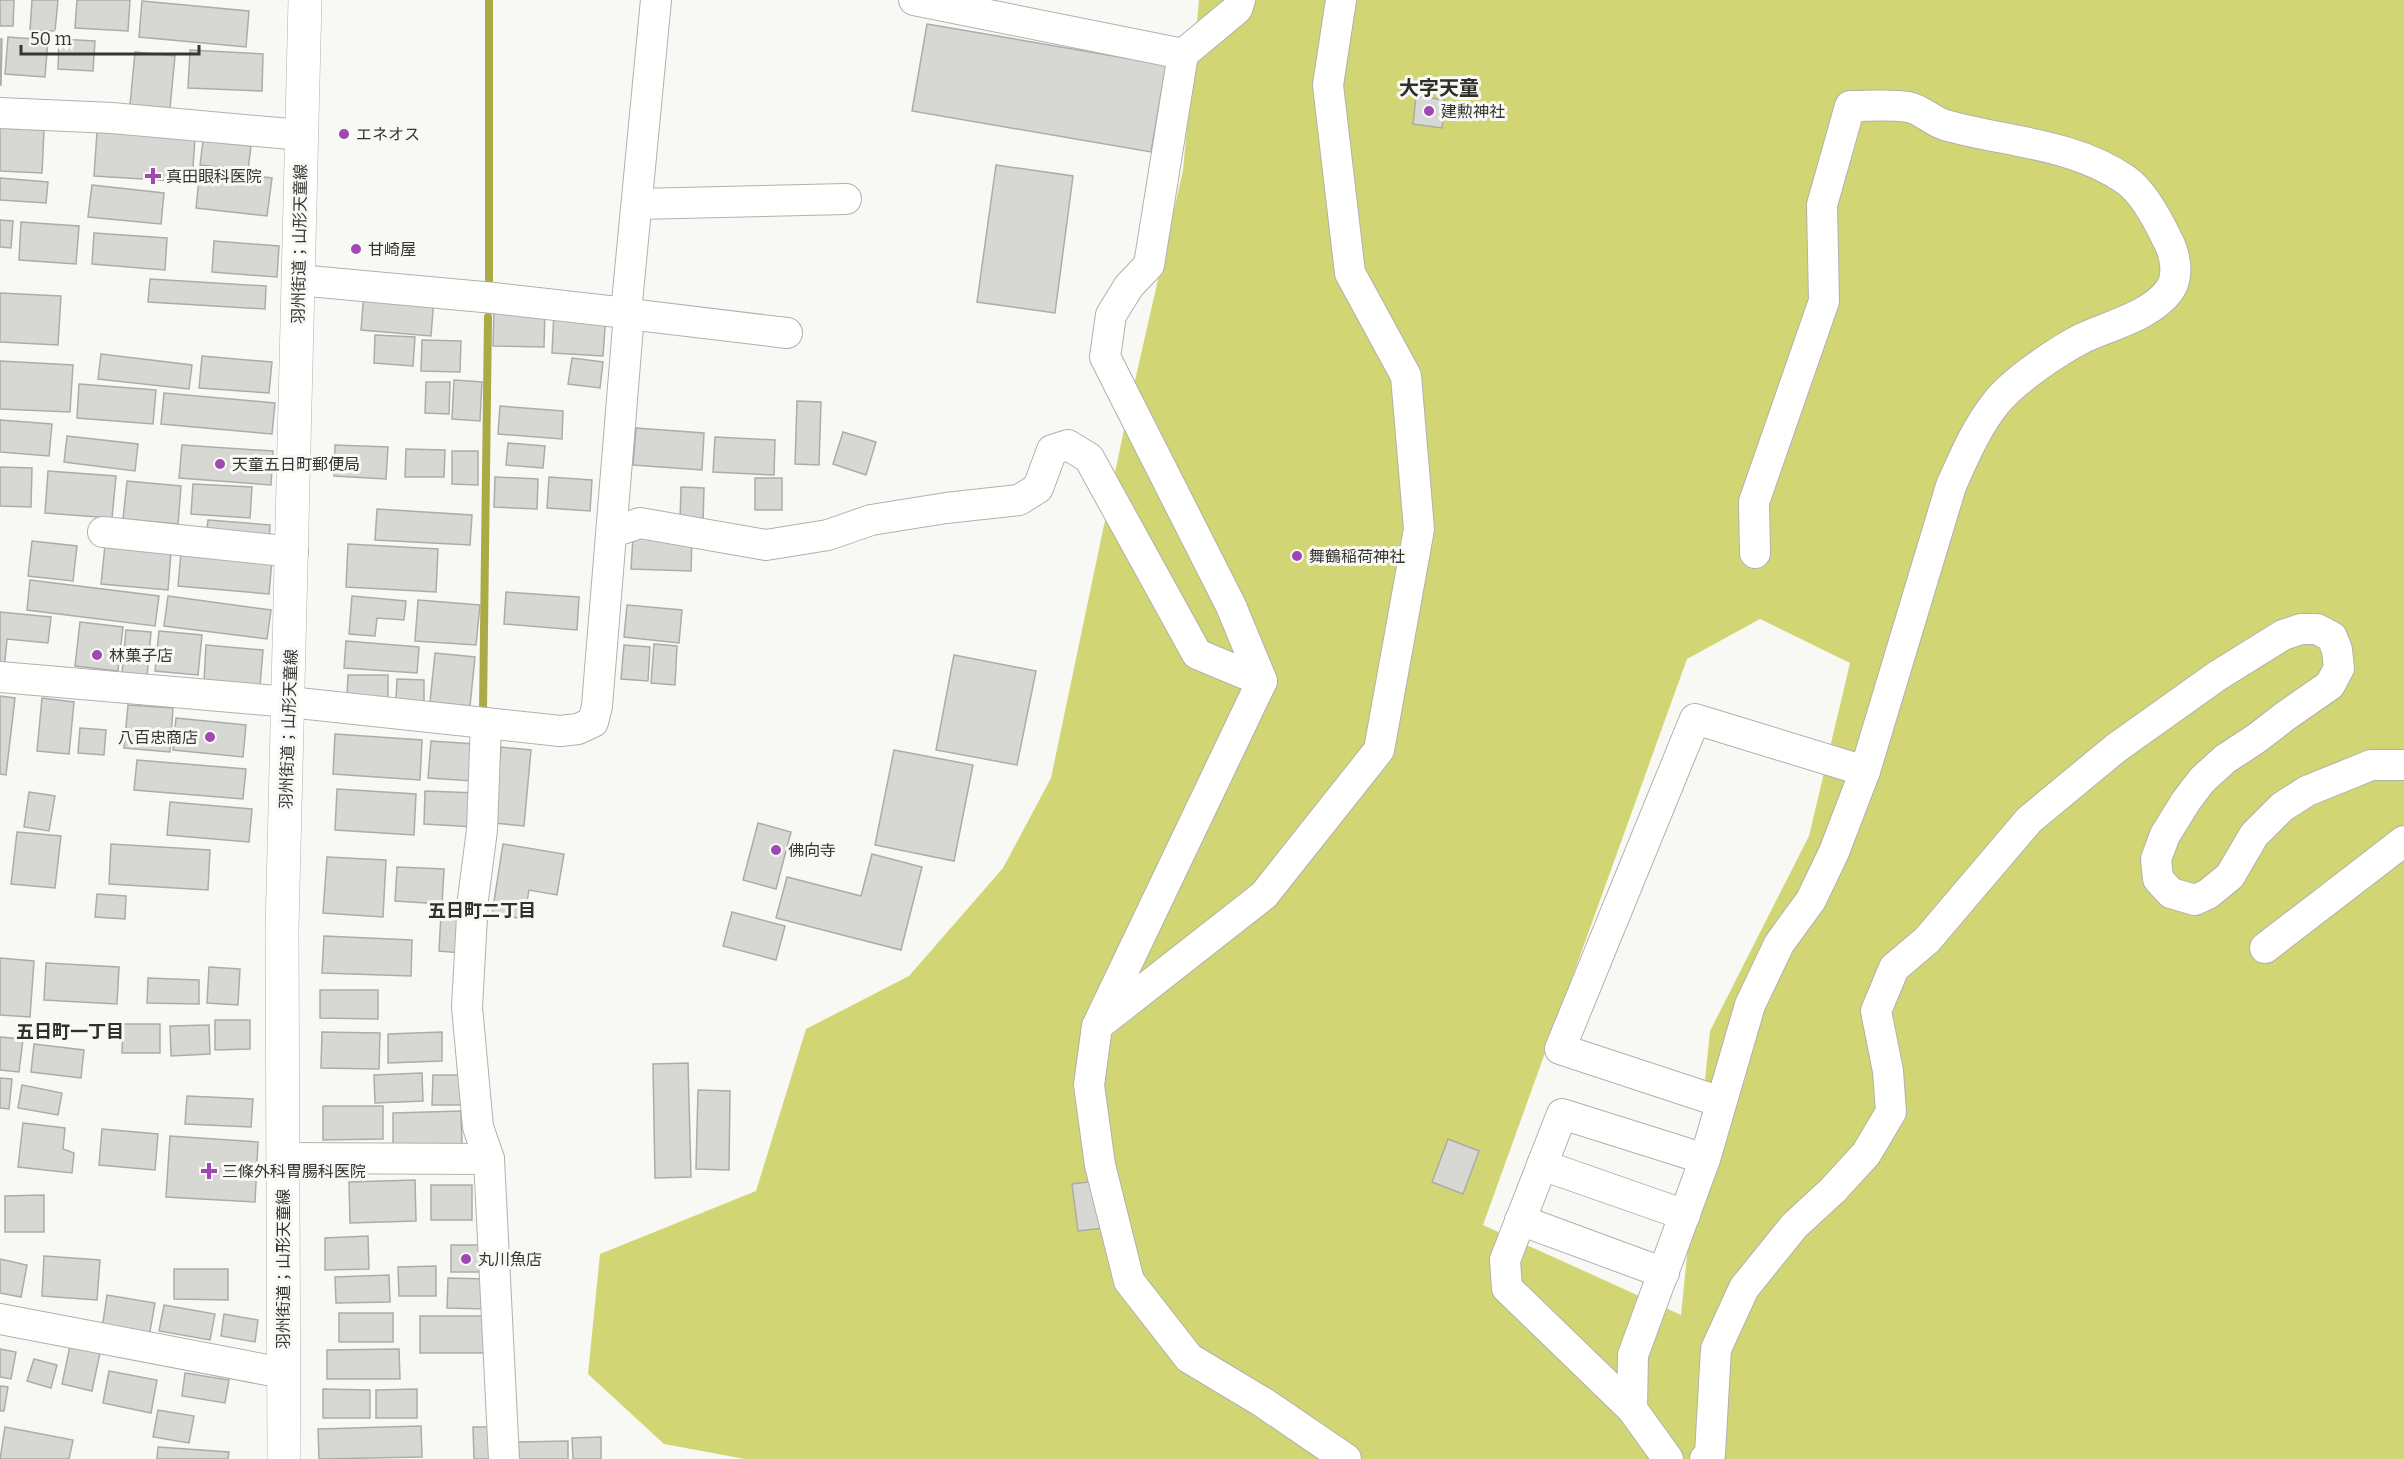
<svg xmlns="http://www.w3.org/2000/svg" width="2404" height="1459" font-family="Bitter,'Noto Sans JP',serif">
<style>
.green{fill:#d2d574;fill-rule:evenodd}
.lines{fill:none;stroke-linecap:round;stroke-linejoin:round}
.stream{stroke:#aaab45;stroke-width:8}
.building{fill:#d7d7d3;stroke:#acaca8;stroke-width:1.5}
.minor-casing{stroke:#b1b1ac;stroke-width:32}
.major-casing{stroke:#b1b1ac;stroke-width:34}
.minor{stroke:#fff;stroke-width:30}
.major{stroke:#fff;stroke-width:33}
.poi-dot{fill:#a047b3;stroke:#f8f9f4;stroke-width:2}
.labels{text-anchor:middle;stroke-width:6;stroke-linejoin:round;paint-order:stroke}
.poi-label{font-size:16px;fill:#353534;stroke:#f8f9f4;text-anchor:start}
.street-label{font-size:16px;fill:#353534;stroke:#f8f9f4}
.neighbourhood-label{font-size:18px;font-weight:bold;fill:#2f2f2b;stroke:#f8f9f4}
.quarter-label{font-size:20px;font-weight:bold;fill:#2f2f2b;stroke:#f8f9f4}
</style>
<rect width="100%" height="100%" fill="#f8f9f4"/>
<path class="green" d="M1199 0H2404V1459H745L664 1444 588 1374 600 1254 756 1191 806 1029 909 976 1003 868 1051 778 1126 420 1183 170ZM1760 619 1850 663 1809 836 1710 1031 1681 1315 1483 1225 1687 659Z"/>
<g class="lines">
<g class="stream">
<polyline points="489,281 489,0"/>
<polyline points="483,710 488,317"/>
</g>
</g>
<g class="building">
<polygon points="0,0 14,0 13,26 0,26"/>
<polygon points="32,0 58,0 55,31 30,30"/>
<polygon points="77,0 130,0 128,31 75,28"/>
<polygon points="142,1 249,11 246,47 139,37"/>
<polygon points="927,24 1166,65 1151,152 912,111"/>
<polygon points="8,37 48,40 45,77 5,74"/>
<polygon points="0,39 2,39 1,85 0,85"/>
<polygon points="59,39 95,41 93,71 58,69"/>
<polygon points="190,50 263,54 262,91 188,88"/>
<polygon points="135,52 175,56 170,108 130,105"/>
<polygon points="1416,96 1445,100 1442,128 1413,124"/>
<polygon points="0,128 44,130 42,173 0,171"/>
<polygon points="97,132 195,138 192,182 94,176"/>
<polygon points="203,141 251,146 248,170 200,165"/>
<polygon points="996,165 1073,176 1055,313 977,302"/>
<polygon points="200,169 272,178 267,216 196,208"/>
<polygon points="0,178 48,182 46,203 0,200"/>
<polygon points="92,185 164,193 161,224 88,217"/>
<polygon points="0,220 13,221 11,248 0,247"/>
<polygon points="21,222 79,226 76,264 19,260"/>
<polygon points="94,233 167,238 165,270 92,264"/>
<polygon points="214,241 279,246 277,277 212,272"/>
<polygon points="150,279 266,286 265,309 148,302"/>
<polygon points="364,292 434,298 431,336 361,330"/>
<polygon points="0,293 61,296 58,345 0,342"/>
<polygon points="494,306 545,307 544,347 493,346"/>
<polygon points="554,311 606,314 603,356 552,353"/>
<polygon points="375,335 415,337 413,366 374,363"/>
<polygon points="422,340 461,341 460,372 421,371"/>
<polygon points="101,354 192,365 189,389 98,379"/>
<polygon points="202,356 272,362 269,393 199,388"/>
<polygon points="572,358 603,362 600,388 568,384"/>
<polygon points="0,361 73,365 70,412 0,409"/>
<polygon points="454,380 482,382 480,421 452,419"/>
<polygon points="426,382 450,382 449,414 425,413"/>
<polygon points="79,384 156,390 153,424 77,418"/>
<polygon points="164,393 275,403 272,434 161,424"/>
<polygon points="797,401 821,402 819,465 795,464"/>
<polygon points="500,406 563,411 562,439 498,434"/>
<polygon points="0,420 52,424 49,456 0,452"/>
<polygon points="636,428 704,433 702,470 633,465"/>
<polygon points="843,432 876,442 866,475 833,464"/>
<polygon points="67,436 138,444 135,471 64,462"/>
<polygon points="715,437 775,440 774,475 713,472"/>
<polygon points="508,443 545,446 543,468 506,465"/>
<polygon points="182,445 273,451 271,485 179,478"/>
<polygon points="335,445 388,447 386,479 334,476"/>
<polygon points="406,449 445,450 444,477 405,477"/>
<polygon points="452,451 478,451 478,485 452,484"/>
<polygon points="0,467 32,468 31,507 0,506"/>
<polygon points="48,471 116,476 112,518 45,513"/>
<polygon points="495,477 538,479 537,509 494,507"/>
<polygon points="549,477 592,480 590,511 547,508"/>
<rect x="755" y="478" width="27" height="32"/>
<polygon points="127,481 181,486 178,524 123,519"/>
<polygon points="193,484 252,487 250,518 191,514"/>
<polygon points="681,487 704,488 703,522 680,521"/>
<polygon points="377,509 472,515 470,545 375,540"/>
<polygon points="208,520 270,525 269,543 206,538"/>
<polygon points="633,537 692,539 691,571 631,569"/>
<polygon points="32,541 77,546 73,581 28,576"/>
<polygon points="348,544 438,549 436,592 346,587"/>
<polygon points="105,545 171,552 168,590 101,584"/>
<polygon points="181,552 272,560 269,594 178,586"/>
<polygon points="30,580 159,596 155,626 27,610"/>
<polygon points="506,592 579,597 577,630 504,624"/>
<polygon points="168,596 271,610 267,639 164,626"/>
<polygon points="352,596 406,601 404,620 377,618 375,636 349,634"/>
<polygon points="418,600 480,605 476,645 415,641"/>
<polygon points="627,605 682,610 679,643 624,637"/>
<polygon points="0,612 51,617 48,643 7,639 4,670 0,669"/>
<polygon points="80,622 123,627 118,671 75,666"/>
<polygon points="126,630 151,632 147,676 122,673"/>
<polygon points="159,631 202,635 198,675 155,671"/>
<polygon points="346,641 419,647 417,673 344,668"/>
<polygon points="654,644 677,646 675,685 651,683"/>
<polygon points="206,645 263,650 260,686 204,682"/>
<polygon points="624,645 650,647 648,681 621,679"/>
<polygon points="435,653 475,657 470,706 430,702"/>
<polygon points="954,655 1036,671 1017,765 936,750"/>
<polygon points="348,675 388,675 388,698 347,697"/>
<polygon points="397,679 424,680 424,701 396,700"/>
<polygon points="0,696 15,698 6,775 0,774"/>
<polygon points="42,698 74,702 69,754 37,751"/>
<polygon points="128,705 173,708 170,752 124,748"/>
<polygon points="176,718 246,725 243,757 173,750"/>
<polygon points="80,728 106,730 104,755 78,753"/>
<polygon points="335,734 422,740 420,780 333,774"/>
<polygon points="431,741 475,744 473,781 428,778"/>
<polygon points="501,747 531,750 524,826 494,823"/>
<polygon points="894,750 973,765 954,861 875,845"/>
<polygon points="137,760 246,769 243,799 134,790"/>
<polygon points="337,789 416,794 414,835 335,830"/>
<polygon points="425,791 477,793 475,827 424,824"/>
<polygon points="29,792 55,796 49,831 24,827"/>
<polygon points="170,802 252,809 249,842 167,835"/>
<polygon points="758,823 791,832 776,889 743,880"/>
<polygon points="17,832 61,836 55,888 11,884"/>
<polygon points="111,844 210,850 208,890 109,884"/>
<polygon points="503,844 564,854 557,895 529,890 524,919 492,914"/>
<polygon points="872,854 922,867 901,950 776,918 787,877 861,896"/>
<polygon points="327,857 386,860 383,917 323,913"/>
<polygon points="397,867 444,869 442,904 395,901"/>
<polygon points="97,894 126,896 125,919 95,917"/>
<polygon points="732,912 785,926 776,960 723,946"/>
<polygon points="441,913 465,915 462,953 439,951"/>
<polygon points="324,936 412,940 411,976 322,973"/>
<polygon points="0,958 34,961 30,1017 0,1015"/>
<polygon points="46,963 119,967 117,1004 44,1000"/>
<polygon points="209,967 240,969 238,1005 207,1003"/>
<polygon points="148,978 199,980 199,1004 147,1003"/>
<polygon points="320,990 378,990 378,1019 320,1018"/>
<polygon points="215,1020 250,1020 250,1049 215,1050"/>
<polygon points="123,1024 160,1024 160,1053 122,1053"/>
<polygon points="209,1025 210,1054 171,1056 170,1026"/>
<polygon points="322,1032 380,1033 379,1069 321,1068"/>
<polygon points="442,1032 442,1061 388,1063 388,1034"/>
<polygon points="0,1037 23,1039 19,1072 0,1070"/>
<polygon points="34,1044 84,1050 81,1078 31,1072"/>
<polygon points="688,1063 691,1177 655,1178 653,1064"/>
<polygon points="422,1073 423,1101 375,1103 374,1075"/>
<polygon points="433,1075 465,1075 465,1105 432,1105"/>
<polygon points="0,1078 12,1079 9,1109 0,1108"/>
<polygon points="22,1085 62,1093 58,1115 18,1108"/>
<polygon points="698,1090 730,1091 729,1170 696,1169"/>
<polygon points="187,1096 253,1099 251,1127 185,1124"/>
<polygon points="323,1106 383,1106 383,1139 323,1140"/>
<polygon points="461,1111 462,1145 393,1147 393,1113"/>
<polygon points="23,1123 65,1128 63,1149 74,1153 72,1173 18,1167"/>
<polygon points="102,1129 158,1134 155,1170 99,1165"/>
<polygon points="170,1136 258,1142 255,1202 166,1197"/>
<polygon points="1448,1139 1479,1151 1463,1194 1432,1182"/>
<polygon points="415,1180 416,1221 350,1223 349,1182"/>
<polygon points="1097,1181 1103,1228 1078,1231 1072,1184"/>
<rect x="431" y="1185" width="41" height="35"/>
<polygon points="44,1195 44,1232 5,1232 5,1196"/>
<polygon points="368,1236 369,1269 325,1270 325,1238"/>
<rect x="451" y="1245" width="35" height="27"/>
<polygon points="44,1256 100,1260 97,1300 42,1296"/>
<polygon points="0,1259 27,1265 21,1297 0,1293"/>
<polygon points="436,1266 436,1296 399,1296 398,1267"/>
<polygon points="174,1269 228,1269 228,1300 174,1299"/>
<polygon points="389,1275 390,1302 336,1303 335,1277"/>
<polygon points="448,1278 487,1279 486,1309 447,1308"/>
<polygon points="107,1295 155,1303 149,1337 102,1329"/>
<polygon points="164,1305 215,1314 210,1340 159,1331"/>
<rect x="339" y="1313" width="54" height="29"/>
<polygon points="224,1314 258,1320 255,1342 221,1336"/>
<polygon points="420,1316 486,1316 487,1353 420,1353"/>
<polygon points="70,1346 100,1353 92,1391 62,1384"/>
<polygon points="0,1349 16,1352 11,1379 0,1377"/>
<polygon points="399,1349 400,1379 327,1379 327,1350"/>
<polygon points="34,1359 57,1365 51,1388 27,1381"/>
<polygon points="109,1371 157,1380 151,1413 103,1403"/>
<polygon points="185,1373 229,1380 225,1403 182,1396"/>
<polygon points="0,1386 8,1387 4,1411 0,1411"/>
<polygon points="323,1389 370,1390 370,1418 323,1418"/>
<polygon points="417,1389 417,1418 376,1418 376,1390"/>
<polygon points="158,1410 194,1416 189,1443 153,1437"/>
<polygon points="421,1426 422,1457 319,1459 318,1429"/>
<polygon points="5,1427 73,1440 69,1459 0,1459"/>
<polygon points="473,1427 495,1427 497,1459 474,1459"/>
<polygon points="601,1437 601,1459 573,1459 572,1438"/>
<polygon points="568,1441 568,1459 519,1459 518,1442"/>
<polygon points="158,1447 229,1452 228,1459 157,1459"/>
</g>
<g class="lines">
<defs>
<g id="minor">
<polyline points="914,0 1183,54"/>
<polyline points="1341,0 1328,85 1350,273 1406,376 1419,529 1379,750 1264,895 1097,1026 1089,1085 1100,1165 1129,1281 1189,1358 1264,1403 1346,1459"/>
<polyline points="0,113 112,118 301,135"/>
<polyline points="638,204 846,199"/>
<polyline points="298,280 494,298 626,313"/>
<polyline points="629,314 787,333"/>
<polyline points="103,532 293,552"/>
<polyline points="613,532 640,523 766,545 828,535 871,520 946,508 1019,500 1038,488 1052,450 1068,445 1089,458 1197,654 1262,681"/>
<polyline points="0,677 289,702 560,731 578,729 593,722 597,706 629,314 626,313 656,0"/>
<polyline points="2265,948 2404,841"/>
<polyline points="1100,1020 1262,681 1231,606 1105,357 1111,315 1129,286 1149,265 1183,54 1237,9 1240,0"/>
<polyline points="1721,1102 1560,1049 1695,719 1865,771"/>
<polyline points="283,1158 489,1159 478,1127 467,1007 473,899 482,830 486,723"/>
<polyline points="489,1159 504,1459"/>
<polyline points="1542,1165 1685,1215"/>
<polyline points="1520,1220 1664,1273"/>
<polyline points="0,1319 283,1373"/>
<polyline points="1632,1409 1507,1288 1505,1260 1562,1114 1705,1159"/>
<path d="M1668 1459 1632 1409 1633 1355 1705 1159 1750 1005 1779 944 1811 900 1834 852 1865 771 1951 486C1964 457 1976 428 1996 403 2013 381 2059 350 2083 338 2111 325 2150 316 2169 291 2180 276 2175 253 2167 239 2158 220 2143 192 2126 180 2073 143 2005 142 1945 125 1932 121 1921 109 1908 107 1890 104 1869 106 1850 106L1822 205 1824 301 1754 502 1755 553"/>
<polyline points="1705,1459 1710,1454 1716,1349 1744,1288 1794,1226 1833,1190 1866,1154 1891,1112 1888,1071 1876,1011 1894,968 1927,940 2029,820 2116,748 2217,676 2283,635 2301,629 2317,629 2332,637 2337,650 2339,668 2330,685 2284,717 2257,738 2225,759 2202,780 2186,801 2165,835 2156,859 2158,879 2171,893 2195,900 2208,894 2230,876 2254,835 2282,807 2307,791 2371,765 2404,765"/>
</g>
<polyline id="major" points="284,1459 282,929 305,0"/>
</defs>
<use href="#minor" class="minor-casing"/>
<use href="#major" class="major-casing"/>
<use href="#minor" class="minor"/>
<use href="#major" class="major"/>
</g>
<g class="poi-dot">
<circle cx="1429" cy="111" r="6"/>
<circle cx="344" cy="134" r="6"/>
<path d="M150 167h6v6h6v6h-6v6h-6v-6h-6v-6h6z"/>
<circle cx="356" cy="249" r="6"/>
<circle cx="220" cy="464" r="6"/>
<circle cx="1297" cy="556" r="6"/>
<circle cx="97" cy="655" r="6"/>
<circle cx="210" cy="737" r="6"/>
<circle cx="776" cy="850" r="6"/>
<path d="M206 1162h6v6h6v6h-6v6h-6v-6h-6v-6h6z"/>
<circle cx="466" cy="1259" r="6"/>
</g>
<g class="labels">
<g class="poi-label">
<text x="1441" y="117">建勲神社</text>
<text x="356" y="140">エネオス</text>
<text x="166" y="182">真田眼科医院</text>
<text x="368" y="255">甘崎屋</text>
<text x="232" y="470">天童五日町郵便局</text>
<text x="1309" y="562">舞鶴稲荷神社</text>
<text x="109" y="661">林菓子店</text>
<text x="198" y="743" text-anchor="end">八百忠商店</text>
<text x="788" y="856">佛向寺</text>
<text x="222" y="1177">三條外科胃腸科医院</text>
<text x="478" y="1265">丸川魚店</text>
</g>
<g class="street-label">
<text transform="translate(299 244) rotate(-89)" y="6">羽州街道；山形天童線</text>
<text transform="translate(288 729) rotate(-88)" y="6">羽州街道；山形天童線</text>
<text transform="translate(283 1269) rotate(-90)" y="6">羽州街道；山形天童線</text>
</g>
<g class="neighbourhood-label">
<text x="482" y="917">五日町二丁目</text>
<text x="70" y="1038">五日町一丁目</text>
</g>
<g class="quarter-label">
<text x="1439" y="95">大字天童</text>
</g>
</g>
<path d="M21 45v9h178v-9" fill="none" stroke="#353534" stroke-width="3"/>
<text x="30" y="45" font-size="18" fill="#353534" stroke="#f8f9f4" stroke-width="4.5" paint-order="stroke">50 m</text>
</svg>
